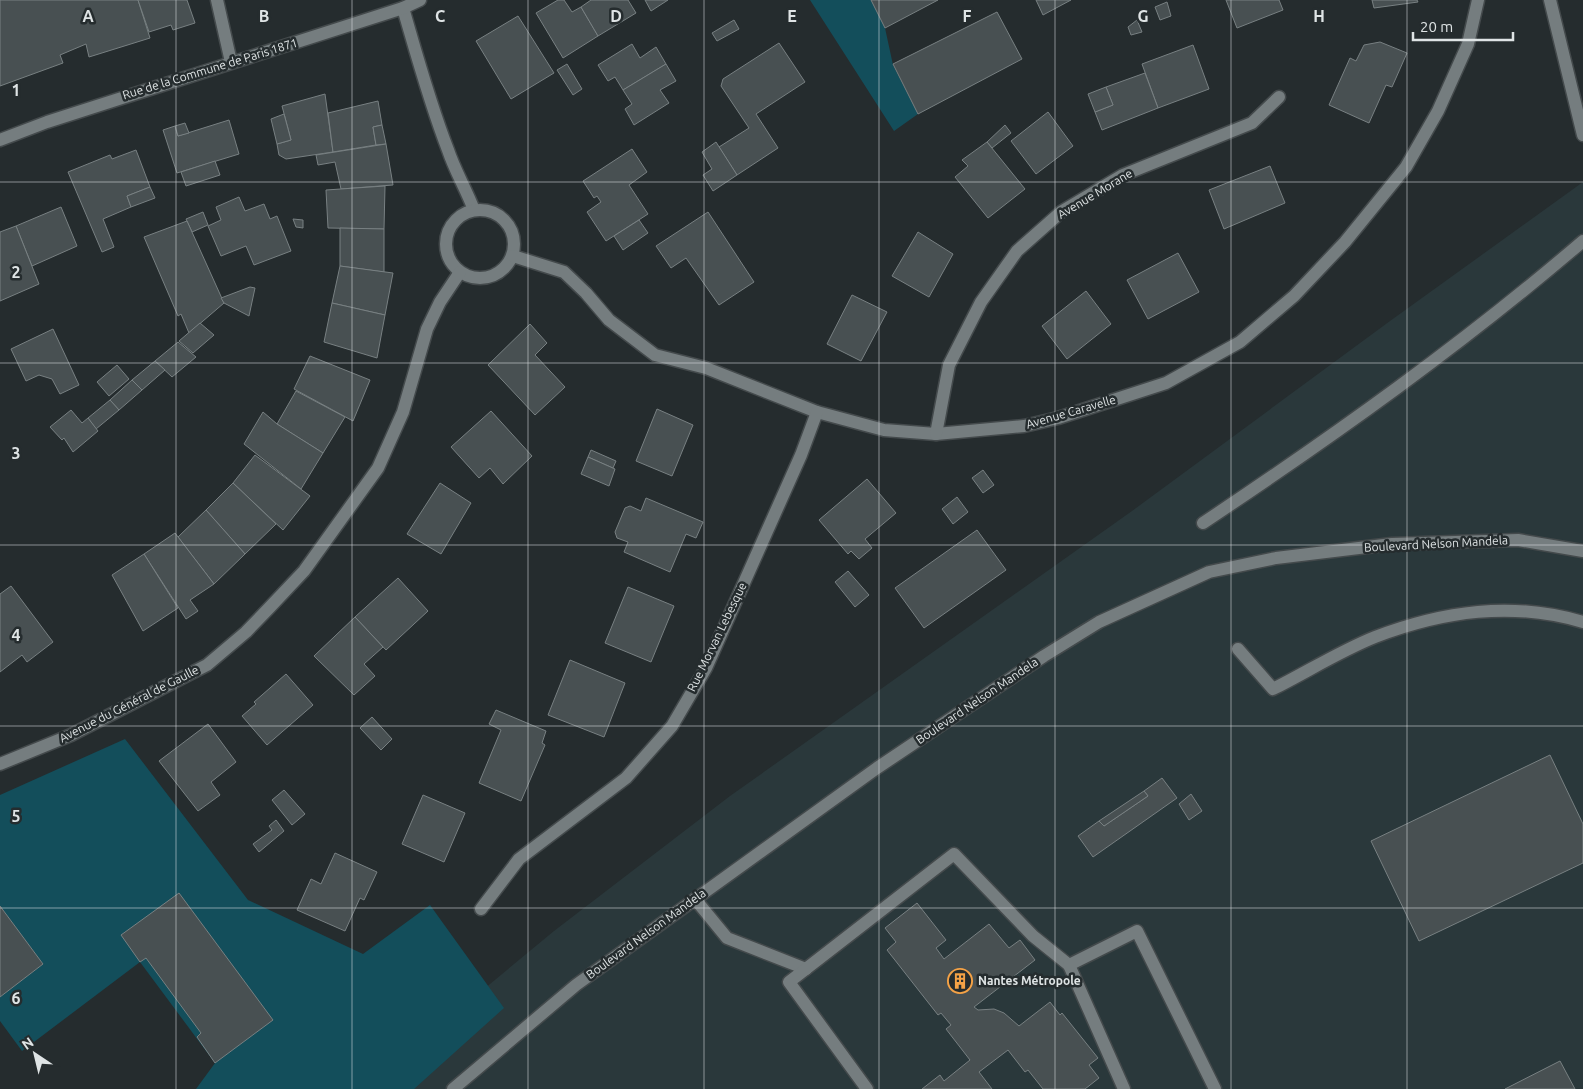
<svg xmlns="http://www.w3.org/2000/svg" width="1583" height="1089" font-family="Ubuntu,sans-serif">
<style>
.built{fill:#2a383b}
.green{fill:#134e5b}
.building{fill:#485052;stroke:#788082}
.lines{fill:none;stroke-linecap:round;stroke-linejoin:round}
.lane-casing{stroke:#444a4c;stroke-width:15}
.street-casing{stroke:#444a4c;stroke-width:15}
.secondary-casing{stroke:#444a4c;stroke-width:15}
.lane{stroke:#757d7f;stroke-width:12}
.street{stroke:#757d7f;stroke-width:12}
.secondary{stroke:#757d7f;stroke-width:12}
.grid{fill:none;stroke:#dfe4e5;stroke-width:1;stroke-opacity:0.55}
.labels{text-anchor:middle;stroke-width:5;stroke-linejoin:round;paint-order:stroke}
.street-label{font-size:12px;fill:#dfe4e5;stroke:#252c2e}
.poi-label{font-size:12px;font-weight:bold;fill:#dfe4e5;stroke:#252c2e;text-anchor:start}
.grid-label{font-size:16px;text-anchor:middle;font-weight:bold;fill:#dfe4e5;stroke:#252c2e;stroke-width:5;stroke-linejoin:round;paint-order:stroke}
</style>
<rect width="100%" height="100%" fill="#252c2e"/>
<polygon class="built" points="1583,182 1583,1089 363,1089 554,931 730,796 1132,511 1390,321"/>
<g class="green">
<polygon points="810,0 871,0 885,28 893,65 918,114 894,131"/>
<polygon points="125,739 248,900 363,954 430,905 504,1008 414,1089 196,1089 215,1063 140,962 22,1051 0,1021 0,997 43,964 0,906 0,795"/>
</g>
<g class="building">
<polygon points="0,0 138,0 150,38 89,57 86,44 60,55 63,63 0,86"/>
<polygon points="138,0 187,0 195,23 173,30 171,25 149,32"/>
<polygon points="558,0 564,0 572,12 581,7 598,36 563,58 536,13"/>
<polygon points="591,0 628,0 636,13 598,36 581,7"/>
<polygon points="645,0 668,0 651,11"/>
<polygon points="871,0 938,0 885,28"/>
<polygon points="1036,0 1071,0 1043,15"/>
<polygon points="1226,0 1279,0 1283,10 1237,28"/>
<polygon points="1372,0 1417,0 1418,2 1374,8"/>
<polygon points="1167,2 1171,16 1160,20 1155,7"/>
<polygon points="997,12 1022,59 918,114 893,64"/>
<polygon points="518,16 554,73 511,99 476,41"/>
<polygon points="734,20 739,29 717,41 712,33"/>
<polygon points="1137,20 1142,32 1131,35 1128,27"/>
<polygon points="1380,42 1407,53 1392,87 1386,85 1369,123 1329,105 1350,58 1356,61 1364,45"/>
<polygon points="779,43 805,82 756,114 778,148 737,175 719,147 749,128 721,86 723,79"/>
<polygon points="632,44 640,58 656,47 666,64 623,90 615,77 608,81 598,65"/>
<polygon points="1193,45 1209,89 1158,108 1142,64"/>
<polygon points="567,64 582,89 573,95 557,70"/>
<polygon points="666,64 676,81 660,90 669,103 634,125 625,109 632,104 623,90"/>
<polygon points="1145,73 1158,108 1102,130 1095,112 1113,105 1106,87"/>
<polygon points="1106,87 1113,105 1095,112 1088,94"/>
<polygon points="325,94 333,152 286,159 279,155 277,144 291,140 282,106"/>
<polygon points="378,101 382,125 373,127 376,145 333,152 328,113"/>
<polygon points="1048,112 1073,146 1036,174 1011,141"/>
<polygon points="284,114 291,140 277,144 271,119"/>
<polygon points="229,120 239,154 177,173 163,130 175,126 178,136"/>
<polygon points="185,123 189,133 178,136 175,126"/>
<polygon points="382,125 386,144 376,145 373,127"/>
<polygon points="1005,125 1011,133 992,148 987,142"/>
<polygon points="716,142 737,175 713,191 703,175 712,169 702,152"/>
<polygon points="987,142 1025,189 988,218 955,177 968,166 962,160"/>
<polygon points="386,144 393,185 341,189 335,162 318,165 316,155"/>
<polygon points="632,149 647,172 629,185 648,214 606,241 587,212 601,202 597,196 594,198 583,181"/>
<polygon points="136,150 150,187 127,196 131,207 103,219 114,247 102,252 68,172 110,155 112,159"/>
<polygon points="215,161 220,175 186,186 181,172"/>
<polygon points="1270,166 1285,203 1224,229 1209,190"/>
<polygon points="385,186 384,229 328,228 326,190"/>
<polygon points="150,187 155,198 131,207 127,196"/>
<polygon points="239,197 245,211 264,204 270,219 277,216 291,251 254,265 246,246 221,256 208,226 221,220 216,207"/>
<polygon points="61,207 77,246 32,266 16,226"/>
<polygon points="203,212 208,225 192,232 186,219"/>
<polygon points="708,212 754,282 719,305 686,258 671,268 656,246"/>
<polygon points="293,219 303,220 303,228 296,227"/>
<polygon points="639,220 648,233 623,250 614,236"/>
<polygon points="187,221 224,303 189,333 181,314 178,316 144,237"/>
<polygon points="16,226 39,284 0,301 0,232"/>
<polygon points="340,228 384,229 384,272 340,266"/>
<polygon points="918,232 953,254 929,297 892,276"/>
<polygon points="1178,253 1199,292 1148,319 1127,280"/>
<polygon points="340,266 393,273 385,315 332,303"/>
<polygon points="250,287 255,288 249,316 224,303 221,298"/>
<polygon points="1086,291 1111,324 1067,359 1042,326"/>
<polygon points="852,295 887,312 861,361 827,344"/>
<polygon points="332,303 385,315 377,358 324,342"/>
<polygon points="200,323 214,335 193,353 179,341"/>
<polygon points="530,324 547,343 535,355 565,387 535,415 488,365"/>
<polygon points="53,329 79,385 60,394 52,379 39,375 26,381 11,349"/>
<polygon points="178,342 196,357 172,377 155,361"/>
<polygon points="310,356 370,380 353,421 294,389"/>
<polygon points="155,361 165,370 142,390 132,380"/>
<polygon points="117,365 129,379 109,396 97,382"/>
<polygon points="132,380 142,390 119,410 110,400"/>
<polygon points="296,391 345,417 323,453 277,424"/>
<polygon points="110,400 119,410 96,429 88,418"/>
<polygon points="657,409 693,425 672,476 636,461"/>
<polygon points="71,410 82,423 88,418 98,431 73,452 64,438 62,440 50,427"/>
<polygon points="491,411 532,456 503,484 490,468 479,478 451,447"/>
<polygon points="263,412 277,424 323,453 301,489 244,444"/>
<polygon points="591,450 616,461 613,468 588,457"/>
<polygon points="255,455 310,496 283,530 233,483"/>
<polygon points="588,457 615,469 609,486 581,474"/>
<polygon points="983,470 994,485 983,493 972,478"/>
<polygon points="867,479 896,513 865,539 872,548 859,559 851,551 848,554 819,520"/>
<polygon points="233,483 276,524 245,554 206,510"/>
<polygon points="440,483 471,503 441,554 407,534"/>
<polygon points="957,497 968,512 953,524 942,509"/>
<polygon points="646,498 703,522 696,538 686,534 670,572 624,552 628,542 617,538 615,532 625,508 630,506 641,511"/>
<polygon points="206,510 245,554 214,584 178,537"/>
<polygon points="977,530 1006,570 924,628 895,588"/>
<polygon points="175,533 214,584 190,600 198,611 186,619 144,554"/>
<polygon points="144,554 178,608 143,631 112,575"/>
<polygon points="848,571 869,595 855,607 835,582"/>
<polygon points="398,578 428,611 386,650 355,617"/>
<polygon points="11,586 53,642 27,662 22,655 0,672 0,594"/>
<polygon points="628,587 674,606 651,662 605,643"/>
<polygon points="355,617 383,647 364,664 375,676 354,695 314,656"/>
<polygon points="570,660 625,683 604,737 548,715"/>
<polygon points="286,674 313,705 267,745 242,716 256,704 254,702"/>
<polygon points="496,710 546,731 542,743 545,745 521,801 479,783 501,730 489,724"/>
<polygon points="372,717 392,739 381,750 360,728"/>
<polygon points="208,724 236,762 211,782 220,795 198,811 159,761"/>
<polygon points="1550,755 1583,824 1583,863 1419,941 1371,841"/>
<polygon points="1162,778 1177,798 1093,857 1078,836 1099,821 1104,826 1148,796 1144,791"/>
<polygon points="284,790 305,814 292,825 272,800"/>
<polygon points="1144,791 1148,796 1104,826 1099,821"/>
<polygon points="1191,794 1202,811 1189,820 1179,804"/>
<polygon points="423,795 465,813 444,862 402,844"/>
<polygon points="276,820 284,831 259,852 253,844 272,830 269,826"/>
<polygon points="335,853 377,872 364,900 360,898 345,931 297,910 311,879 321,884"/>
<polygon points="179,893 273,1020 215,1063 197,1037 201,1033 146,958 140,962 121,935"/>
<polygon points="917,903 946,940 936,948 944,959 989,924 1009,948 1020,940 1035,960 974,1007 978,1010 994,1009 1004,1013 1019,1026 1050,1002 1060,1015 1062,1013 1098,1058 1089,1065 1099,1078 1085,1089 1043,1089 1028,1070 1025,1072 1008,1050 979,1072 992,1089 922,1089 940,1075 944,1081 970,1060 946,1029 951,1025 941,1013 938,1015 887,950 896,942 885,928"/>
<polygon points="0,906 43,964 0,997"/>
<polygon points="1560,1061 1575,1089 1505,1089"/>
</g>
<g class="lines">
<defs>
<g id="lane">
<polyline points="217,0 231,62"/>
<path d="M1203 523C1335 435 1463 344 1583 241"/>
<path d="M1238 649 1273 689C1307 672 1340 651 1375 637 1443 611 1512 601 1583 622"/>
<polyline points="695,899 727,938 806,969"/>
<polyline points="867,1089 789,982 954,854 1033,936 1069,965"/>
<polyline points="1124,1089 1069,965 1137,931 1215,1089"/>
</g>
<g id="street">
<polyline points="1550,0 1583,135"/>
<path d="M403 8C417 56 430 104 448 150 455 171 466 189 474 210"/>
<polyline points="0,140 47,122 403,8 420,0"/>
<circle cx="480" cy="244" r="34"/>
<polyline points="513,256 564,272 586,293 609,320 655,355 706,368 817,412 884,430 936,434 1024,426 1058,418 1166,383 1240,342 1294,296 1345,242 1406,167 1438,111 1468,44 1478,0"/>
<polyline points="936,434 949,365 981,302 1017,251 1061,212 1123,175 1252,123 1279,97"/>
<polyline points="0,764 71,735 207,665 246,632 270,607 304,571 378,468 403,412 427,329 440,302 460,272"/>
<polyline points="481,909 519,859 626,778 672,726 706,668 801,455 817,412"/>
</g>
<polyline id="secondary" points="453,1089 576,985 877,768 1044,656 1099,622 1209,572 1276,558 1392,544 1518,540 1583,551"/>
</defs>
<use href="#lane" class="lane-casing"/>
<use href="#street" class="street-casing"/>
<use href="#secondary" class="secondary-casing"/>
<use href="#lane" class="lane"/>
<use href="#street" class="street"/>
<use href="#secondary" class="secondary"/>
</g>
<path class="grid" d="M176 0V1089M352 0V1089M528 0V1089M704 0V1089M879 0V1089M1055 0V1089M1231 0V1089M1407 0V1089M0 182H1583M0 363H1583M0 545H1583M0 726H1583M0 908H1583"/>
<defs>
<symbol id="building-ring" viewBox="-11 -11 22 22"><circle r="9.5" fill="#252c2e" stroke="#f5a246" stroke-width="1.5"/><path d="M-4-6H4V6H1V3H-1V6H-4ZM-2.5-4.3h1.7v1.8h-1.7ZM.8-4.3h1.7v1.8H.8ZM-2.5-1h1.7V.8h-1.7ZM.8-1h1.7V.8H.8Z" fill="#f5a246"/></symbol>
</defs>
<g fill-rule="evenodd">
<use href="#building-ring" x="946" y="967" width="28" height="28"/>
</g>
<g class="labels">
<g class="street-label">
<text transform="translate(210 69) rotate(-17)" y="4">Rue de la Commune de Paris 1871</text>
<text transform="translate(1095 194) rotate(-31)" y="4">Avenue Morane</text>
<text transform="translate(1071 412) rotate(-16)" y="4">Avenue Caravelle</text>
<text transform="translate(1436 544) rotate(-3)" y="4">Boulevard Nelson Mandela</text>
<text transform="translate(717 637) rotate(-64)" y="4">Rue Morvan Lebesque</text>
<text transform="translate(977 701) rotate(-34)" y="4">Boulevard Nelson Mandela</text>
<text transform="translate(129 704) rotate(-27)" y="4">Avenue du Général de Gaulle</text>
<text transform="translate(646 934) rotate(-36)" y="4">Boulevard Nelson Mandela</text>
</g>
<g class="poi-label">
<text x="978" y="985">Nantes Métropole</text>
</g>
</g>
<g class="grid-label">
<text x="88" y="22">A</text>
<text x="264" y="22">B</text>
<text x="440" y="22">C</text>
<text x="616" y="22">D</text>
<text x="792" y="22">E</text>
<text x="967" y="22">F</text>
<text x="1143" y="22">G</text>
<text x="1319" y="22">H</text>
<text x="16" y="96">1</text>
<text x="16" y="278">2</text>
<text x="16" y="459">3</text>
<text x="16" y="641">4</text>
<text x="16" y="822">5</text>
<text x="16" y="1004">6</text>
</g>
<g transform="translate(35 1054) rotate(325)" stroke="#252c2e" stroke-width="4" paint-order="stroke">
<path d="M0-4L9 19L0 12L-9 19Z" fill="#dfe4e5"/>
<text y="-8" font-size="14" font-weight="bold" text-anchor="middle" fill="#dfe4e5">N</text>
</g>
<path d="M1413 32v8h100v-8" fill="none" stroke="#dfe4e5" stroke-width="2.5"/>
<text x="1420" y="32" font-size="15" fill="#dfe4e5" stroke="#252c2e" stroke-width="4" paint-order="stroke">20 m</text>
</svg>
